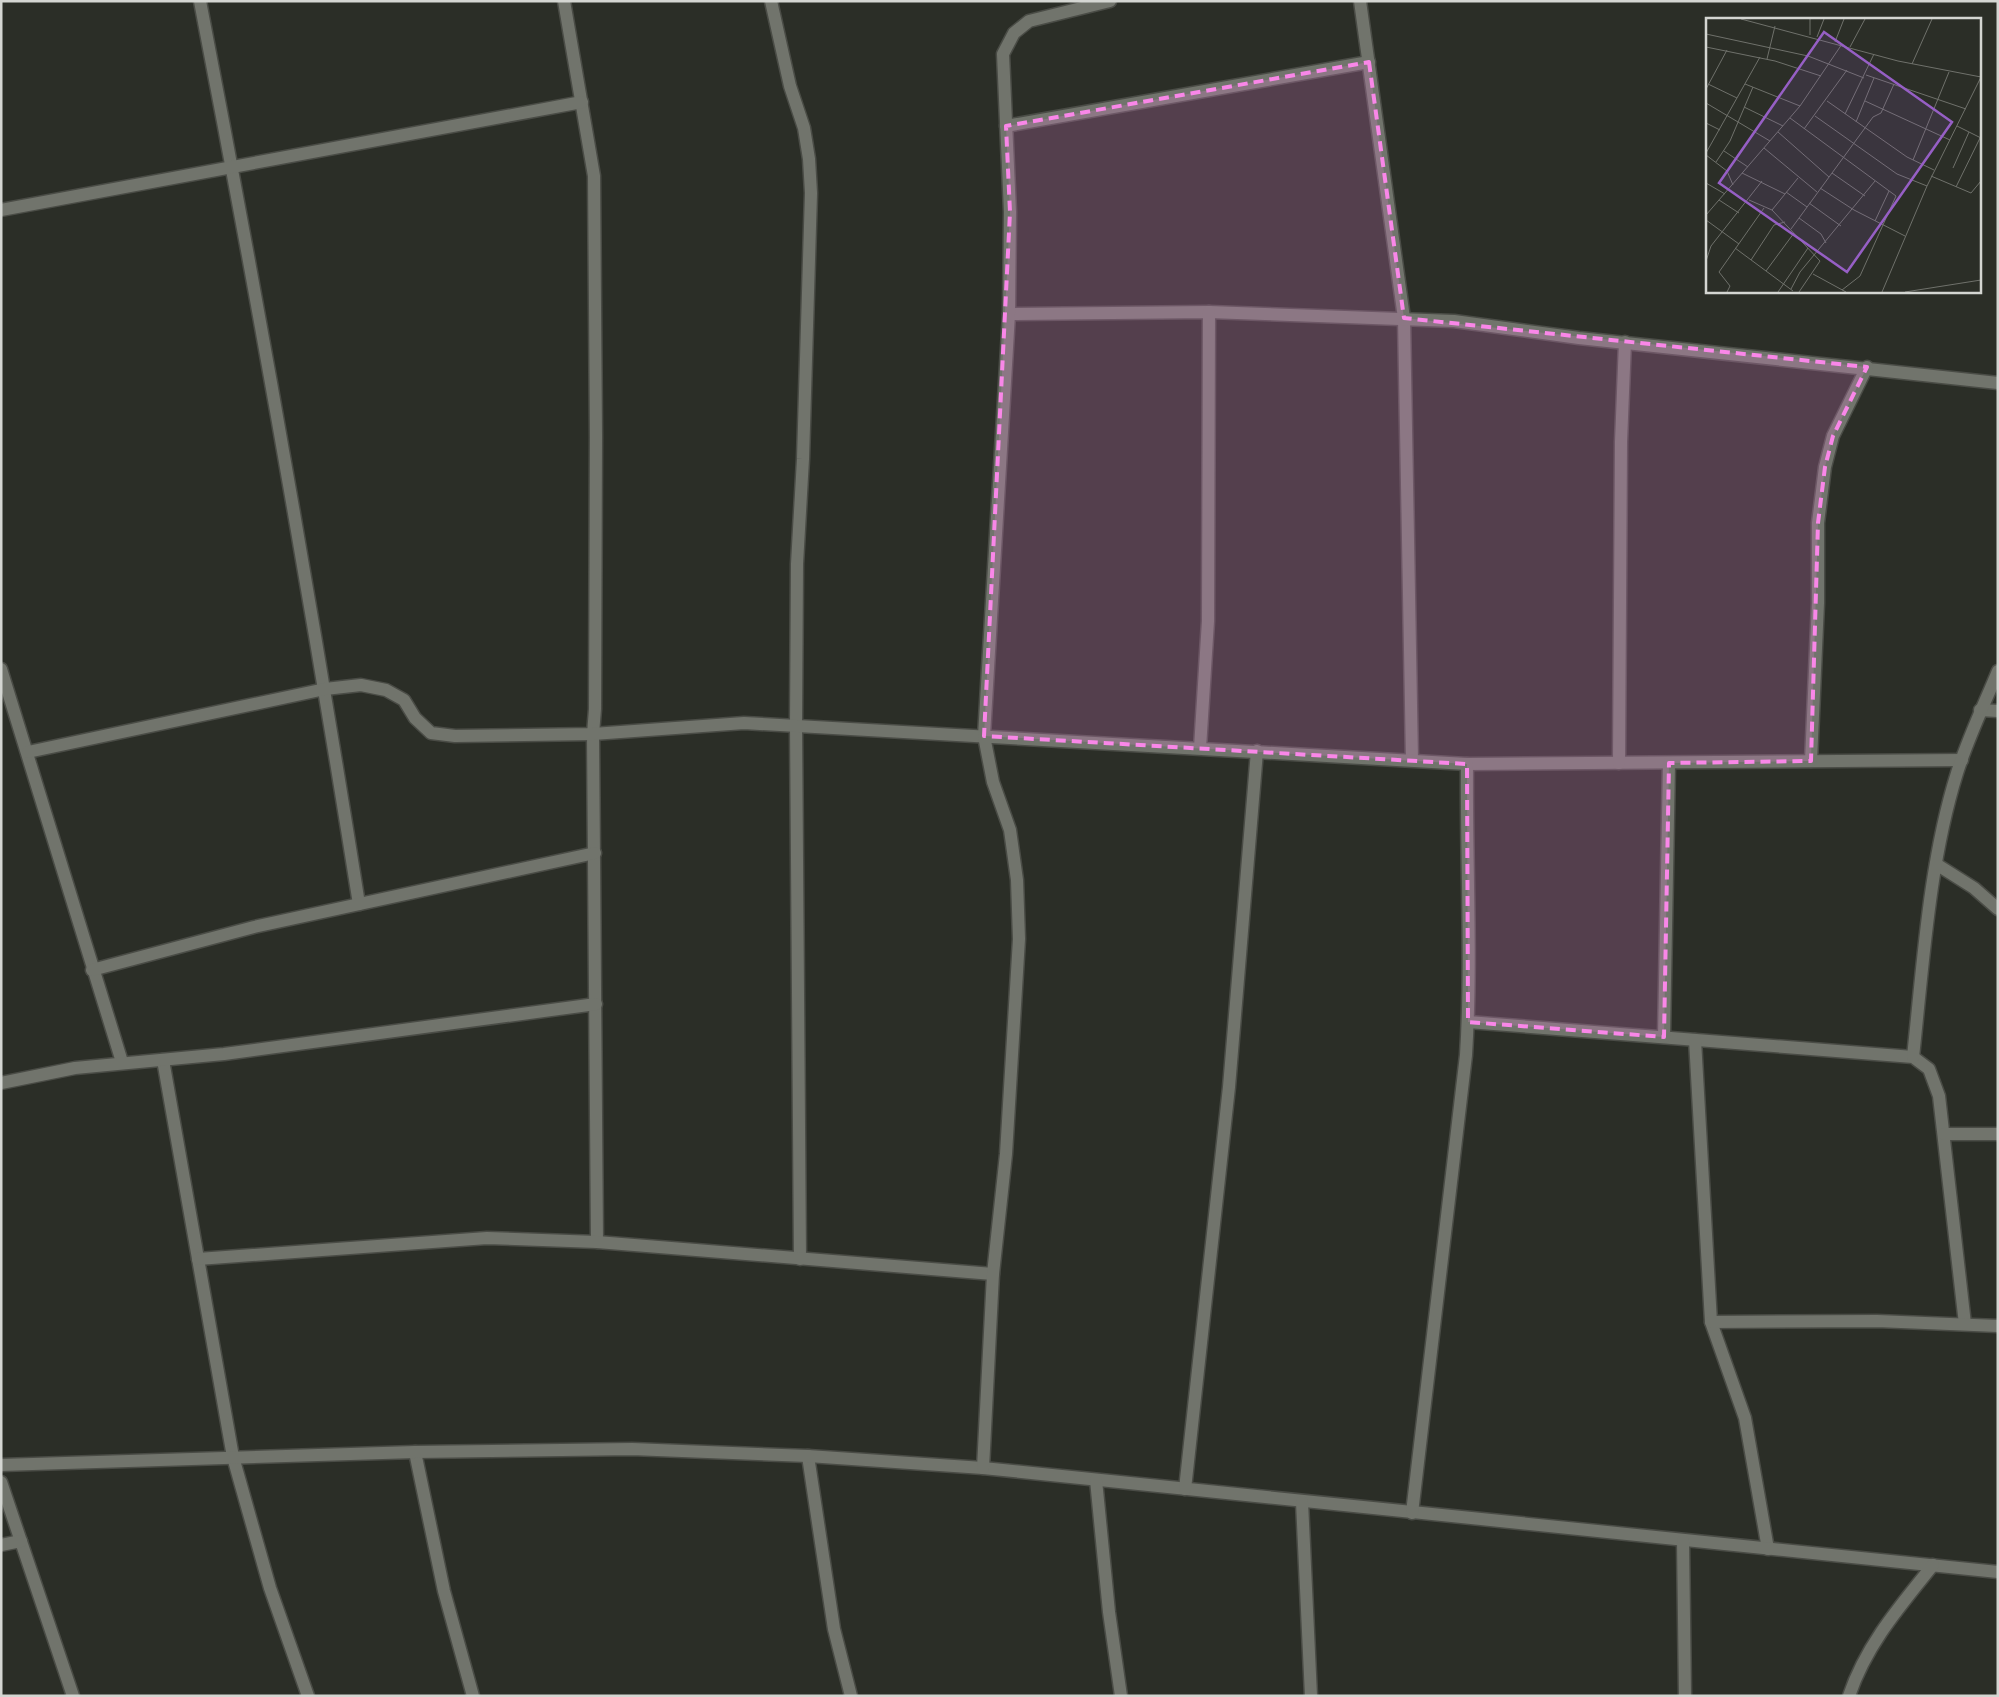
<svg xmlns="http://www.w3.org/2000/svg" width="1999" height="1697" font-family="'Playfair Display',serif">
<style>
.lines{fill:none;stroke-linecap:round;stroke-linejoin:round}
.minor-casing{stroke:#4a4c46;stroke-width:15}
.minor{stroke:#71746c;stroke-width:12}
.marked{fill:#f987e8;fill-opacity:0.2;stroke:#f987e8;stroke-width:4;stroke-dasharray:10 6;stroke-linejoin:round}
.inset-road{fill:none;stroke:#6f716b;stroke-width:1}
.view{fill:#965fc5;fill-opacity:0.15;stroke:#965fc5;stroke-width:2.5}
.inset-edge{fill:none;stroke:#d4d6d2;stroke-width:2.5}
</style>
<rect width="100%" height="100%" fill="#2b2e27"/>
<g class="lines">
<defs>
<g id="minor">
<path d="M200 1C258 301 311 602 359 904"/>
<polyline points="564,1 594,176 596,436 595,709 593,734 597,1242"/>
<polyline points="771,1 790,86 804,128 809,159 811,193 803,459 797,564 796,725 800,1259"/>
<polyline points="1360,1 1404,318 1412,760"/>
<polyline points="1006,126 1369,62"/>
<polyline points="1,210 582,102"/>
<polyline points="1009,314 1209,312 1454,321 1579,338 1998,383"/>
<polyline points="1,669 122,1062"/>
<polyline points="1980,710 1998,711"/>
<polyline points="1200,748 1208,621 1209,312"/>
<polyline points="28,752 325,689 361,685 386,690 404,700 415,718 431,733 455,736 593,734 744,723 1467,764 1962,760"/>
<polyline points="1811,761 1818,603 1818,523 1825,467 1833,436 1867,367"/>
<polyline points="1619,763 1621,442 1625,342"/>
<polyline points="1936,864 1974,888 1998,909"/>
<polyline points="92,970 254,927 595,853"/>
<polyline points="1468,1022 1913,1057 1929,1069 1939,1096 1965,1324"/>
<polyline points="1664,1037 1669,763"/>
<polyline points="1695,1040 1711,1322 1745,1418 1768,1549"/>
<path d="M1913 1057C1923 965 1929 862 1957 773 1968 738 1984 705 1998 671"/>
<polyline points="163,1060 233,1457 270,1588 308,1696"/>
<polyline points="1,1083 75,1068 224,1054 596,1004"/>
<polyline points="1944,1134 1998,1134"/>
<polyline points="198,1259 487,1238 597,1242 993,1274"/>
<polyline points="1711,1322 1877,1321 1998,1326"/>
<polyline points="415,1452 444,1591 473,1696"/>
<polyline points="808,1456 834,1629 851,1696"/>
<polyline points="1,1465 415,1452 632,1449 808,1456 983,1468 1998,1572"/>
<polyline points="983,1468 993,1274 1006,1154 1019,939 1017,880 1010,830 993,782 984,736 1009,314 1010,212 1003,54 1014,33 1029,21 1110,1"/>
<polyline points="1096,1480 1109,1612 1121,1696"/>
<polyline points="1,1482 73,1696"/>
<polyline points="1185,1489 1229,1087 1257,751"/>
<polyline points="1302,1502 1311,1696"/>
<path d="M1412 1513 1466 1055C1472 959 1466 861 1467 764"/>
<polyline points="1683,1541 1685,1696"/>
<polyline points="1,1545 21,1541"/>
<path d="M1849 1696C1866 1645 1900 1606 1933 1565"/>
</g>
</defs>
<use href="#minor" class="minor-casing"/>
<use href="#minor" class="minor"/>
</g>
<path class="marked" d="M1369 62 1404 318 1867 367 1833 436 1825 467 1818 523 1811 761 1669 763 1664 1037 1468 1022 1467 764 984 736 1010 212 1006 126Z"/>
<g transform="translate(1706 18)">
<rect width="275" height="275" fill="#2b2e27"/>
<path class="inset-road" d="M35 1 192 43 275 59M0 16 102 38 158 60M104 17V1M111 19 118 1M129 24 138 1M0 29 69 43 115 58M144 29 159 1M61 41 69 8M206 46 226 1M160 57 260 91M2 66 31 80M39 66 94 88M0 71 21 32M121 83 201 139 228 152M159 83 244 122M0 85 64 123M38 89 77 108M139 96 168 36M109 98 191 156 221 168M84 100 190 178 154 258 136 272M150 104 168 60M0 105 14 112M251 108 275 120M98 111 141 52M72 114 123 159M58 130 111 174M18 133 42 149M0 135 54 39M0 137 21 153 27 167M207 142 243 54M10 144 24 123 47 69M247 150 263 114M36 155 79 176M126 155 159 178M225 158 265 175 275 163M0 165 19 176M250 169 274 120M114 170 148 192 199 218M80 174 101 189M13 182 33 195M43 182 66 192 92 160M103 185 135 208M66 192 114 243 93 274M0 197 94 88 136 26M93 200 115 216 120 225M0 202 33 226M169 203 183 173M85 211 167 99 175 95 188 66M29 230 87 273M45 242 68 207 79 204M0 243 5 228 56 163M60 253 88 215M107 256 140 274M85 271 94 254 169 163M21 274 24 268 13 254 58 190M72 274 102 230M176 274 221 168 275 59M199 274 275 262"/>
<path class="view" d="M118 14 246 104 141 254 13 165Z"/>
<rect width="275" height="275" class="inset-edge"/>
</g>
<rect width="1999" height="1697" fill="none" stroke="#d4d6d2" stroke-width="5"/>
</svg>
